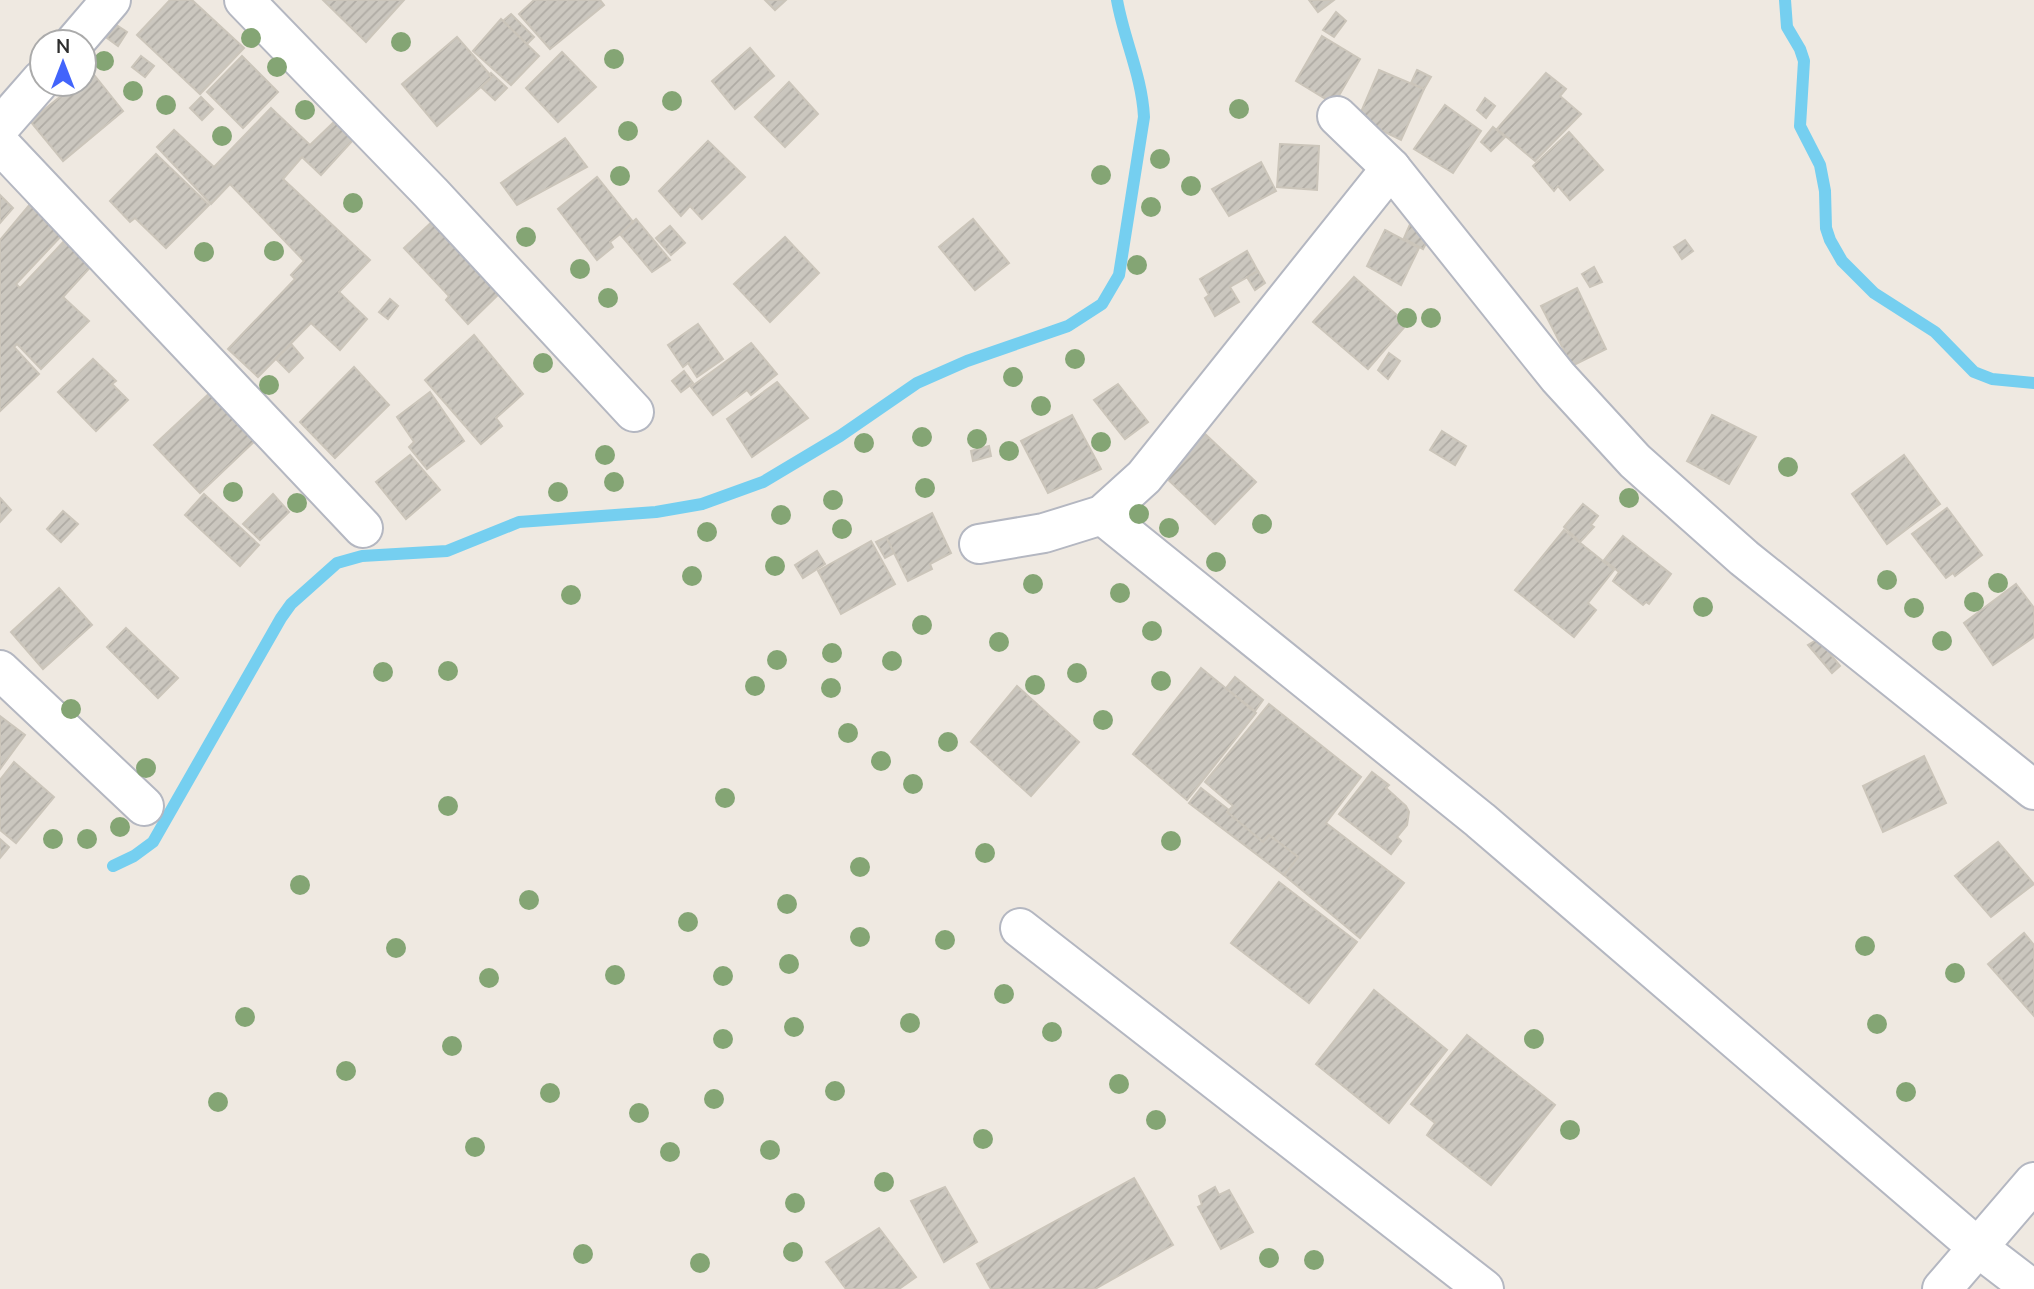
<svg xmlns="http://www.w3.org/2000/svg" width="2034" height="1289" font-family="'Nunito Sans',sans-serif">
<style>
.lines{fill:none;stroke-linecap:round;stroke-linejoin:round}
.stream{stroke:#75cff0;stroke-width:12}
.building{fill:url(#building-hatch);stroke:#cbc5ba;stroke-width:2}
.minor-casing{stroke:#b4b7c1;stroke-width:42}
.minor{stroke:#fff;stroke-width:38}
.tree{fill:#84a574}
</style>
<defs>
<pattern id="building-hatch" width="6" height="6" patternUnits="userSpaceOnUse" patternTransform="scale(1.75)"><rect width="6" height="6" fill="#cbc7bf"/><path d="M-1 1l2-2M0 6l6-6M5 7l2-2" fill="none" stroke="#afaba4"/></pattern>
</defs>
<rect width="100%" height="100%" fill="#efe9e1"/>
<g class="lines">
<g class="stream">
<polyline points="1785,0 1787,27 1800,49 1804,61 1800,126 1820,165 1825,191 1826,228 1830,240 1842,261 1874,293 1935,332 1974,372 1992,379 2034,383"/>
<path d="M113 866 134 856 153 842 281 618 291 604 337 563 362 556 447 551 519 522 656 512 702 504 763 482 840 436 917 383 967 361 1068 326 1102 304 1119 275 1144 117C1142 76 1124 40 1117 0"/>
</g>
</g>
<g class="building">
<polygon points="170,0 192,0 244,48 200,94 137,35"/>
<polygon points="323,0 404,0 366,42"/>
<polygon points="534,0 600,0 604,5 550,49 519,14"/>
<polygon points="765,0 786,0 775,10"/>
<polygon points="1309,0 1334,0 1318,12"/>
<polygon points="1336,12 1346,21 1334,37 1323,30"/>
<polygon points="511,14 534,37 527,44 503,21"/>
<polygon points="501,19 539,56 511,85 473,51"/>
<polygon points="115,24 127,32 118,46 107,38"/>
<polygon points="1322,36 1360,59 1334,104 1296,81"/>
<polygon points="457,37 492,77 437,126 402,84"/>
<polygon points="750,48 774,76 735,109 712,81"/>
<polygon points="562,52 596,87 558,122 526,88"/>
<polygon points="141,56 154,66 145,77 132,67"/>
<polygon points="242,56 278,92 243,128 207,92"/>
<polygon points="1379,70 1424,89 1401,140 1358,119"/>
<polygon points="1417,70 1431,77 1424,89 1411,83"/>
<polygon points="91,71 123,111 63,161 30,121 76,84 84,84 84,77"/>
<polygon points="491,73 507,88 495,100 481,87 492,77 489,75"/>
<polygon points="1546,73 1566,89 1560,96 1581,114 1535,161 1497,129"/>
<polygon points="789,82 818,114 785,147 755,117"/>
<polygon points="201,97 213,109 202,120 190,108"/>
<polygon points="1485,98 1495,106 1486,118 1477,110"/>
<polygon points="1445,105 1481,131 1453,173 1414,149"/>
<polygon points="271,108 310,145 335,121 353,140 321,175 302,157 283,179 370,260 339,292 367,319 340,350 311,323 258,377 228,349 295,279 291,275 304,261 230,184 211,204 157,147 174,130 214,167"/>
<polygon points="1493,127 1505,137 1491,151 1481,142"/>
<polygon points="1569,132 1603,170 1570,200 1558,186 1554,191 1533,166"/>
<polygon points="565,138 587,167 517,205 501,183"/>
<polygon points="708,141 745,177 702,219 690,206 681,216 659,191"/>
<polygon points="1280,144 1319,146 1317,190 1277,187"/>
<polygon points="156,154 209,205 166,248 135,218 130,222 110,201"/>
<polygon points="1261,162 1276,191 1229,216 1212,189"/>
<polygon points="597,177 634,223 610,242 613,247 597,260 558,209"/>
<polygon points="0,195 13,208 0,223"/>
<polygon points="31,203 64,233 16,284 20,288 67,238 94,263 63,297 89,321 41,369 17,344 14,347 39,374 0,411 0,240"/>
<polygon points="436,218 501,292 468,324 446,300 449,296 404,248"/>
<polygon points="636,219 670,260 652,272 620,234"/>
<polygon points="973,219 1009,263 975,290 939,247"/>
<polygon points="1411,222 1431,234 1423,249 1404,238"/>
<polygon points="670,226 685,243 671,255 656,238"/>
<polygon points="1385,230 1419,248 1401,285 1367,266"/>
<polygon points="785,237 819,273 770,322 734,284"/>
<polygon points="1685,240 1693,251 1682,259 1674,247"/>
<polygon points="1247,251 1258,271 1230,287 1239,302 1215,316 1205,298 1209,295 1200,279"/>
<polygon points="1594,267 1602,282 1590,287 1582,274"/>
<polygon points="1258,271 1265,283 1255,290 1247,277"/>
<polygon points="1354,277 1407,324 1368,369 1313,322"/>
<polygon points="1577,288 1606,349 1572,366 1541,306"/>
<polygon points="390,299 398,306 388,319 379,312"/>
<polygon points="698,324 723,359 697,377 688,363 683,367 668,345"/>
<polygon points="474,335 523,394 496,418 502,426 481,444 425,380"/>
<polygon points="751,343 777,374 751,395 747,390 713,415 691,387"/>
<polygon points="291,344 303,358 289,372 276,359"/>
<polygon points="1389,353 1400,361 1388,379 1378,370"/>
<polygon points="93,359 116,381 112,384 128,400 96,431 58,392"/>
<polygon points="354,367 389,405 335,458 300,422"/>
<polygon points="684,371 693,383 681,392 672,381"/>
<polygon points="777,382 808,418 752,457 727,419"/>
<polygon points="1118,384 1148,422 1125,439 1094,400"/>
<polygon points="214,389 259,437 200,493 154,445"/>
<polygon points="430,392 464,441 427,469 409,447 414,442 397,417"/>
<polygon points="1072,415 1101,469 1048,493 1021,441"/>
<polygon points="1712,415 1756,437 1729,484 1687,461"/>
<polygon points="1442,431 1466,446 1455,465 1430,450"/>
<polygon points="1203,432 1256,482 1215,524 1161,473"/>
<polygon points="989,446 991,456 973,461 971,451"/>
<polygon points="410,455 440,490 406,519 376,482"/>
<polygon points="1904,455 1940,504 1887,544 1852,494"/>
<polygon points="204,494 259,545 240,566 185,515"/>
<polygon points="273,494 289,512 260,540 243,524"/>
<polygon points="0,498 11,510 0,522"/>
<polygon points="1583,504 1598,516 1591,525 1594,527 1580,542 1564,527"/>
<polygon points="1947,508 1982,555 1955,576 1953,573 1946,578 1912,534"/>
<polygon points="63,511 78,524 61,542 47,529"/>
<polygon points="932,513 951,553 930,564 932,569 908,581 886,537"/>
<polygon points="1564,530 1614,570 1588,603 1596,610 1574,637 1515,590"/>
<polygon points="1623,536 1671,574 1649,604 1646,602 1643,605 1613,581 1619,572 1604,560"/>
<polygon points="886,537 894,553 885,558 876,542"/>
<polygon points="871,541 895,584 841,614 818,571"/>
<polygon points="817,551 825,564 803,578 795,565"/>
<polygon points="2016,584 2034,608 2034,637 1993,665 1964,623"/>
<polygon points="59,588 92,625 43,669 11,632"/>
<polygon points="126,628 178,678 158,698 107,647"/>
<polygon points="1818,639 1840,666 1832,673 1808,645"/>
<polygon points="1201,668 1256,713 1187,800 1133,754"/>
<polygon points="1235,677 1263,700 1255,711 1226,688"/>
<polygon points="1017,686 1079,742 1031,796 971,742"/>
<polygon points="1269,704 1361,777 1326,823 1404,883 1360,938 1284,875 1298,857 1269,835 1263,842 1227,812 1233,806 1205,782"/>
<polygon points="0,716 25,735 0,769"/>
<polygon points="1924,756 1946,803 1883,832 1863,786"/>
<polygon points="14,762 54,797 16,843 0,830 0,780"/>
<polygon points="1372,772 1389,785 1386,788 1406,806 1409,812 1407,825 1397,837 1401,841 1391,854 1339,814"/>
<polygon points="1201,788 1229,810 1227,812 1263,842 1269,835 1298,857 1284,875 1189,803"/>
<polygon points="0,839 9,847 0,858"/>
<polygon points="1998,842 2034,884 1991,917 1955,876"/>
<polygon points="1279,882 1357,942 1309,1003 1231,943"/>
<polygon points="2024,933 2034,945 2034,1016 1988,964"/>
<polygon points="1374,990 1447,1050 1389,1123 1316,1064"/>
<polygon points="1467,1035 1555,1105 1491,1185 1427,1135 1435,1123 1411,1104"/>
<polygon points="1134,1178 1173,1245 1095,1289 991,1289 977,1264"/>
<polygon points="945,1187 977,1242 944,1262 911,1201"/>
<polygon points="1215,1187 1219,1195 1229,1190 1253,1232 1221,1249 1198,1207 1202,1205 1199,1196"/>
<polygon points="879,1228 916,1277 899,1289 846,1289 826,1262"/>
</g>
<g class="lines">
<defs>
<g id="minor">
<polyline points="244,0 431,193 634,412"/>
<polyline points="75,42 111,0"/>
<polyline points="1337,116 1391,168 1558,377 1635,461 1744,558 2034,790"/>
<polyline points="0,127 42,79"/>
<polyline points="0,144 363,528"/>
<polyline points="1102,515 1480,820 1976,1246 2032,1289"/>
<polyline points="979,544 1044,533 1102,515 1144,477 1391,168"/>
<polyline points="0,670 144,806"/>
<polyline points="1020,928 1484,1289"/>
<polyline points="1942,1289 2034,1182"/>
</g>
</defs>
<use href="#minor" class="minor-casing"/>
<use href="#minor" class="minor"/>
</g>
<g class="tree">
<circle cx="251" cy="38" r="10"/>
<circle cx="401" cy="42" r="10"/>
<circle cx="614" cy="59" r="10"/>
<circle cx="104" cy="61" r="10"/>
<circle cx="277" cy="67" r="10"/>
<circle cx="133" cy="91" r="10"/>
<circle cx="672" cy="101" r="10"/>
<circle cx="166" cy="105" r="10"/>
<circle cx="1239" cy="109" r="10"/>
<circle cx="305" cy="110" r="10"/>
<circle cx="628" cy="131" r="10"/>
<circle cx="222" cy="136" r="10"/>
<circle cx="1160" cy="159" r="10"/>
<circle cx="1101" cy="175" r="10"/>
<circle cx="620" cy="176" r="10"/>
<circle cx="1191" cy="186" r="10"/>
<circle cx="353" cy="203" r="10"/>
<circle cx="1151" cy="207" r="10"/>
<circle cx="526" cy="237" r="10"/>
<circle cx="274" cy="251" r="10"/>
<circle cx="204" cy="252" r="10"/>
<circle cx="1137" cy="265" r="10"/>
<circle cx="580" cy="269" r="10"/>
<circle cx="608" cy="298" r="10"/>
<circle cx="1407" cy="318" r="10"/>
<circle cx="1431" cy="318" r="10"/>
<circle cx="1075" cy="359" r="10"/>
<circle cx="543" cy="363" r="10"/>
<circle cx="1013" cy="377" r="10"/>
<circle cx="269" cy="385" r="10"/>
<circle cx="1041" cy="406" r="10"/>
<circle cx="922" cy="437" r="10"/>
<circle cx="977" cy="439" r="10"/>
<circle cx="1101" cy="442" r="10"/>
<circle cx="864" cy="443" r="10"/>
<circle cx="1009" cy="451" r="10"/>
<circle cx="605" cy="455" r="10"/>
<circle cx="1788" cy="467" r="10"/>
<circle cx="614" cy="482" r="10"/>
<circle cx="925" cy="488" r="10"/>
<circle cx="233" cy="492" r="10"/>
<circle cx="558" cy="492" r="10"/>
<circle cx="1629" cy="498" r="10"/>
<circle cx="833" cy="500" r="10"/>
<circle cx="297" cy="503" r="10"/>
<circle cx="1139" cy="514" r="10"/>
<circle cx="781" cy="515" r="10"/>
<circle cx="1262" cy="524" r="10"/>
<circle cx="1169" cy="528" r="10"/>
<circle cx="842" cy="529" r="10"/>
<circle cx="707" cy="532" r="10"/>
<circle cx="1216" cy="562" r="10"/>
<circle cx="775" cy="566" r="10"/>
<circle cx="692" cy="576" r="10"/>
<circle cx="1887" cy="580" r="10"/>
<circle cx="1998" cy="583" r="10"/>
<circle cx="1033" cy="584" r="10"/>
<circle cx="1120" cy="593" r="10"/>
<circle cx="571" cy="595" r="10"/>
<circle cx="1974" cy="602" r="10"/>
<circle cx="1703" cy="607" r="10"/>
<circle cx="1914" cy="608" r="10"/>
<circle cx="922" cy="625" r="10"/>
<circle cx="1152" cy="631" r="10"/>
<circle cx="1942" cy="641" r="10"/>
<circle cx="999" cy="642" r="10"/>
<circle cx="832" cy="653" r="10"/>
<circle cx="777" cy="660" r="10"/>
<circle cx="892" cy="661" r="10"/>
<circle cx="448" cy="671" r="10"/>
<circle cx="383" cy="672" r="10"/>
<circle cx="1077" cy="673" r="10"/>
<circle cx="1161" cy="681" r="10"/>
<circle cx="1035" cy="685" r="10"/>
<circle cx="755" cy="686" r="10"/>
<circle cx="831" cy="688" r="10"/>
<circle cx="71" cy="709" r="10"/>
<circle cx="1103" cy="720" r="10"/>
<circle cx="848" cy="733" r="10"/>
<circle cx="948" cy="742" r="10"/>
<circle cx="881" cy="761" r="10"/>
<circle cx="146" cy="768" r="10"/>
<circle cx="913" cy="784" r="10"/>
<circle cx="725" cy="798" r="10"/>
<circle cx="448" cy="806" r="10"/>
<circle cx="120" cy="827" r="10"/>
<circle cx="53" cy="839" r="10"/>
<circle cx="87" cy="839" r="10"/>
<circle cx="1171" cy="841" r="10"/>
<circle cx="985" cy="853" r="10"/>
<circle cx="860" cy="867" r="10"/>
<circle cx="300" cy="885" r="10"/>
<circle cx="529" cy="900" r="10"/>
<circle cx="787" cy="904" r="10"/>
<circle cx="688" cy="922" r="10"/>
<circle cx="860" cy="937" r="10"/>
<circle cx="945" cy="940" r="10"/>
<circle cx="1865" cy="946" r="10"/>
<circle cx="396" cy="948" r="10"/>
<circle cx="789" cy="964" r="10"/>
<circle cx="1955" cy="973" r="10"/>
<circle cx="615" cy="975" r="10"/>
<circle cx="723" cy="976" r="10"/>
<circle cx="489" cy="978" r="10"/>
<circle cx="1004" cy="994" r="10"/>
<circle cx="245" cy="1017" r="10"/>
<circle cx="910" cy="1023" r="10"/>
<circle cx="1877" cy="1024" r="10"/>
<circle cx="794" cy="1027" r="10"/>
<circle cx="1052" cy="1032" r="10"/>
<circle cx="723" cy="1039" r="10"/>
<circle cx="1534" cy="1039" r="10"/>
<circle cx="452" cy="1046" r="10"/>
<circle cx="346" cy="1071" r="10"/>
<circle cx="1119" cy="1084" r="10"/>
<circle cx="835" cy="1091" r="10"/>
<circle cx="1906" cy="1092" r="10"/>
<circle cx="550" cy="1093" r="10"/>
<circle cx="714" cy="1099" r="10"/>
<circle cx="218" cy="1102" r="10"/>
<circle cx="639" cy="1113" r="10"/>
<circle cx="1156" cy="1120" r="10"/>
<circle cx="1570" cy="1130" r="10"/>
<circle cx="983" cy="1139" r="10"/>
<circle cx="475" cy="1147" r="10"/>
<circle cx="770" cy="1150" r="10"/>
<circle cx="670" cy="1152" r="10"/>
<circle cx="884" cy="1182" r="10"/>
<circle cx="795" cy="1203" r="10"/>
<circle cx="793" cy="1252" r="10"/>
<circle cx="583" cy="1254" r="10"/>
<circle cx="1269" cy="1258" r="10"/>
<circle cx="1314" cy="1260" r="10"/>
<circle cx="700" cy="1263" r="10"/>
</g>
<g transform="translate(63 63)"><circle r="33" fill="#ffffff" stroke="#ababab" stroke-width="2"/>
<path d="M0-5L12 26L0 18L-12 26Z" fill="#4264fb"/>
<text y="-10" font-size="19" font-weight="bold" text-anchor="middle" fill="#2e2e2e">N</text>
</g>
</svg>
